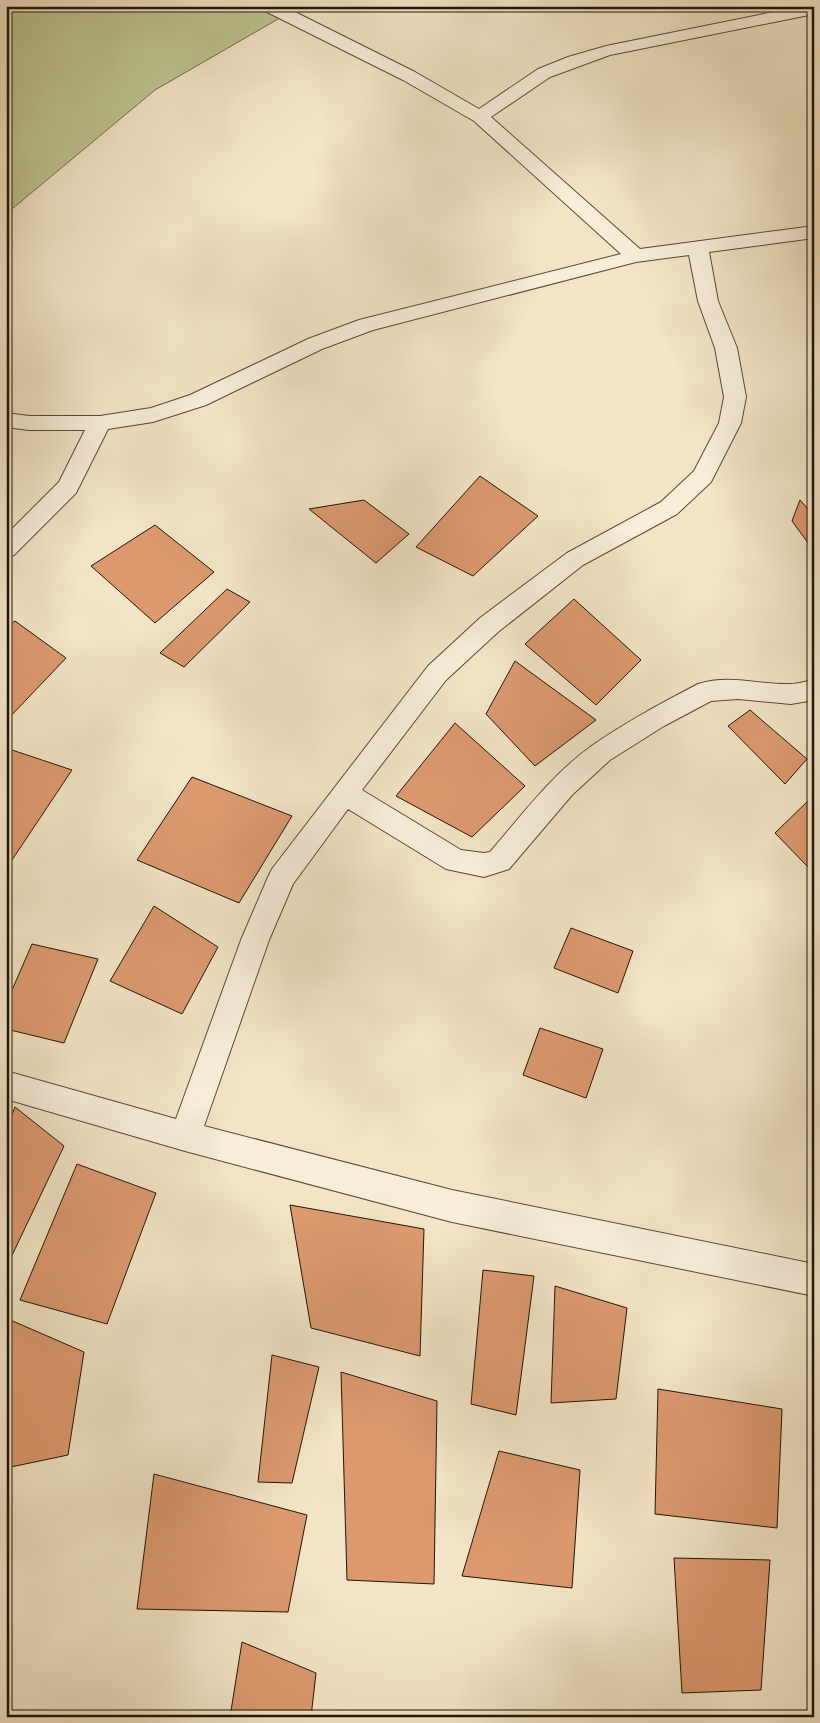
<svg xmlns="http://www.w3.org/2000/svg" width="820" height="1723" font-family="'Libre Caslon Text',serif">
<style>
.green{fill:#bec392;stroke:#6f6c4e}
.building{fill:#dc9970;stroke:#201609}
.lines{fill:none;stroke-linecap:round;stroke-linejoin:round}
.minor-casing{stroke:#544a38;stroke-width:2}
.minor{fill:#f7edd9;fill-rule:evenodd}
</style>
<rect width="100%" height="100%" fill="#f2e4c5"/>
<filter id="stains"><feTurbulence type="fractalNoise" baseFrequency=".004" numOctaves="4"/><feColorMatrix values="0 0 0 0 .2 0 0 0 0 .09 0 0 0 0 .02 0 0 0 .5 -.17"/></filter>
<radialGradient id="worn" r=".72"><stop offset=".6" stop-color="#630" stop-opacity="0"/><stop offset="1" stop-color="#630" stop-opacity=".3"/></radialGradient>
<polygon class="green" points="6,6 269,6 285,15 155,90 6,214"/>
<g class="building">
<polygon points="480,476 538,516 473,576 416,547"/>
<polygon points="364,500 409,534 376,563 309,509"/>
<polygon points="800,500 814,516 814,551 792,521"/>
<polygon points="155,525 214,572 155,623 91,566"/>
<polygon points="227,589 250,602 184,667 160,653"/>
<polygon points="574,599 641,660 596,705 525,644"/>
<polygon points="15,621 66,658 6,721 6,628"/>
<polygon points="515,661 596,720 535,766 486,714"/>
<polygon points="750,710 807,759 785,784 728,726"/>
<polygon points="455,723 525,786 472,837 396,796"/>
<polygon points="12,750 72,770 6,869 6,758"/>
<polygon points="192,777 292,816 239,903 137,860"/>
<polygon points="811,798 814,801 814,862 808,867 775,833"/>
<polygon points="154,906 218,947 182,1014 110,981"/>
<polygon points="571,928 633,951 618,993 554,968"/>
<polygon points="32,944 98,959 64,1043 6,1029 6,1004"/>
<polygon points="540,1028 603,1049 586,1098 523,1075"/>
<polygon points="15,1107 64,1146 6,1268 6,1130"/>
<polygon points="77,1164 156,1193 107,1324 20,1300"/>
<polygon points="290,1205 424,1229 420,1356 311,1328"/>
<polygon points="483,1270 534,1276 516,1415 471,1404"/>
<polygon points="555,1286 627,1308 616,1399 551,1403"/>
<polygon points="8,1319 84,1352 68,1455 6,1468 6,1332"/>
<polygon points="272,1355 319,1367 292,1483 258,1482"/>
<polygon points="341,1372 437,1401 434,1584 347,1580"/>
<polygon points="658,1389 782,1409 777,1528 655,1514"/>
<polygon points="499,1451 580,1470 572,1588 462,1576"/>
<polygon points="154,1474 307,1515 288,1612 137,1609"/>
<polygon points="674,1558 770,1560 761,1690 682,1693"/>
<polygon points="242,1642 316,1673 311,1717 230,1717"/>
</g>
<g class="lines">
<defs>
<path id="minor" d="M261 6H283L415 72 479 109 538 69 568 57 606 46 803 6H814V14L610 55 550 77 491 117 640 249 814 226V238L709 252 718 301 737 348 746 397 741 423 711 482 677 514 583 565 498 632 446 680 362 790 461 850 484 853 490 852C522 815 553 773 593 745 626 722 662 703 698 684 729 674 759 685 791 684 798 684 806 681 814 680V700L791 704 738 699 711 701 664 726 610 760 572 795 509 869 484 877 446 869 348 809 293 884 269 940 204 1126 452 1190 814 1264V1296L452 1222 185 1151 6 1099V1071L176 1119 241 940 268 877 272 869 428 666 480 618 567 553 661 502 694 471 719 423 724 397 715 348 698 301 689 255 636 262 373 330 322 349 206 405 153 422 108 429 76 493 14 555 6 558V535L59 482 85 430H29L6 427V413L29 416H100L151 408 190 395 308 339 359 320 621 254 474 121 403 80 263 10Z"/>
</defs>
<use href="#minor" class="minor-casing"/>
<use href="#minor" class="minor"/>
</g>
<rect width="820" height="1723" fill="none" stroke="#f2e4c5" stroke-width="25"/>
<rect x="8" y="8" width="805" height="1708" fill="none" stroke="#201609" stroke-width="2.5"/>
<rect x="12" y="12" width="795" height="1698" fill="none" stroke="#201609"/>
<rect width="100%" height="100%" filter="url(#stains)"/>
<rect width="100%" height="100%" fill="url(#worn)"/>
</svg>
